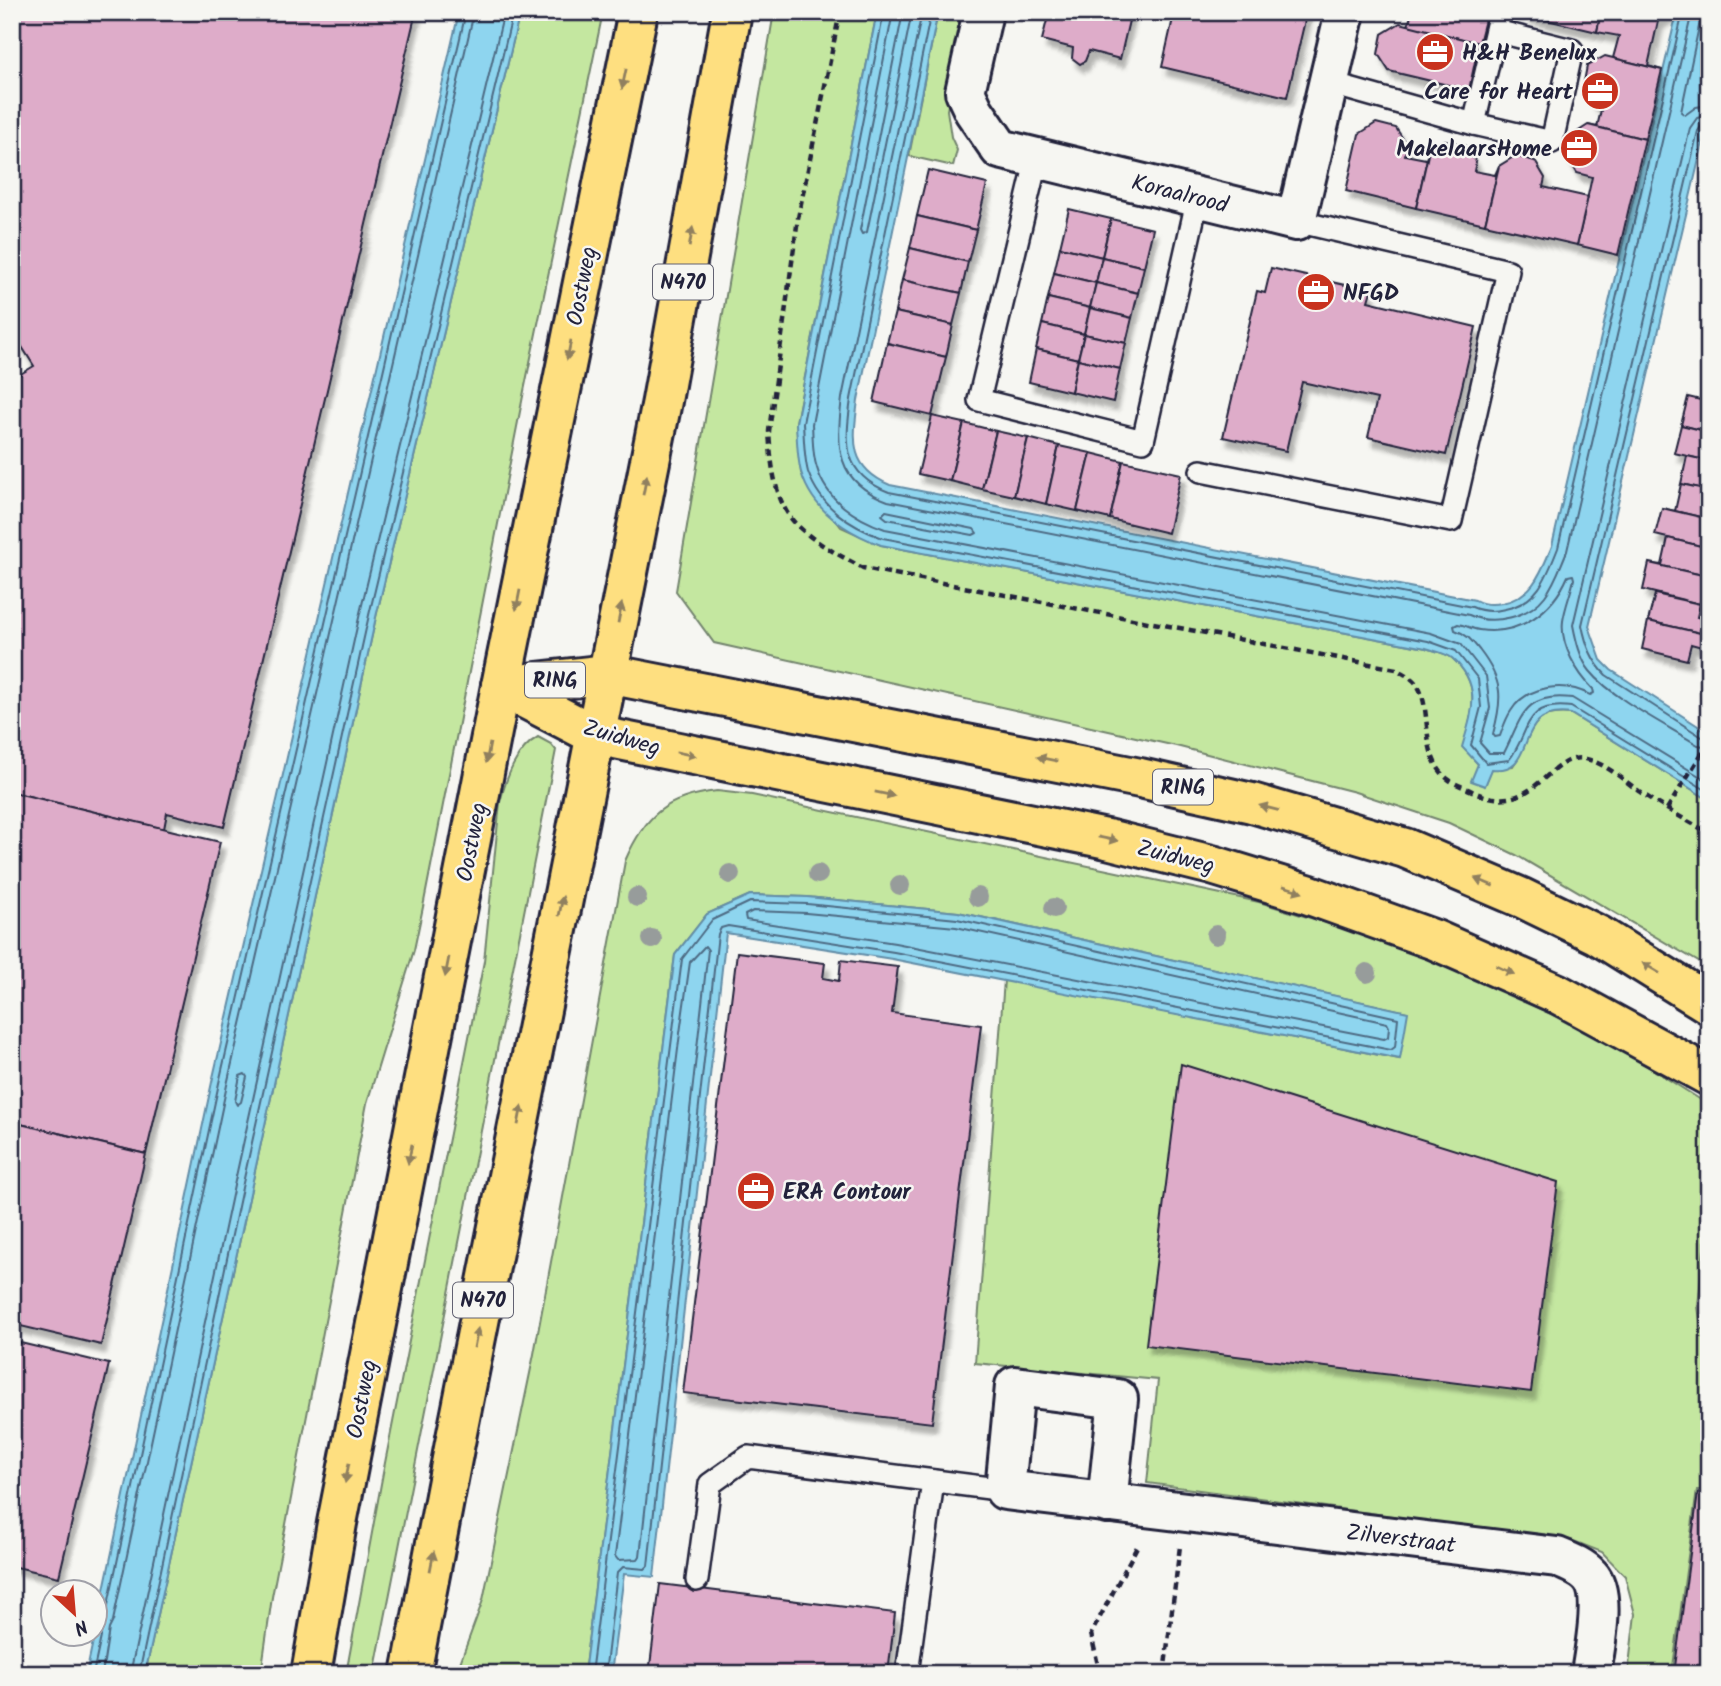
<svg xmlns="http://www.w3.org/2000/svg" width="1721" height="1686" font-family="Kalam,sans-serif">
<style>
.green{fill:#c4e7a0;stroke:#73846e;stroke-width:2}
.water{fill:#8ed5ef;stroke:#638da7;stroke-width:2}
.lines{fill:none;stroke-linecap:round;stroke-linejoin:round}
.shore{stroke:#4d6a83;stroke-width:2}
.building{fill:#deacc9;stroke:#22223b;stroke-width:2;filter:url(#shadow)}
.lane-casing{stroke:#22223b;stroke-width:26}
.street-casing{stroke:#22223b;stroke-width:44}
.primary-casing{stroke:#22223b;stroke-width:44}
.path{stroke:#22223b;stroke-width:4.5;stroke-dasharray:7 5;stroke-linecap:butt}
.lane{stroke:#f6f6f2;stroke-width:21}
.street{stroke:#f6f6f2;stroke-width:38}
.primary{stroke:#fedf80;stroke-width:38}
.tree{fill:#979c9b}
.oneway{fill:#90805e}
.labels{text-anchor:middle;stroke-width:5;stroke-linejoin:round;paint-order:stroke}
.shield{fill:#f6f6f2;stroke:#626272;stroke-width:2}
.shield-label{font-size:21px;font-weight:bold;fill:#22223b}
.poi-label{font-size:23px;font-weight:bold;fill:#22223b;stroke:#f6f6f2;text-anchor:start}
.street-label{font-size:23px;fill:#22223b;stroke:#f6f6f2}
</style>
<defs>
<filter id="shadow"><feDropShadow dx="4.5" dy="8" stdDeviation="2" flood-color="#0004"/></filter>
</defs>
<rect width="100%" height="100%" fill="#f6f6f2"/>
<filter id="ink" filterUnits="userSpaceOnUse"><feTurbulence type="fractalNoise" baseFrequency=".0143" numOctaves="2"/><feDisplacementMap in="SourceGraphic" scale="14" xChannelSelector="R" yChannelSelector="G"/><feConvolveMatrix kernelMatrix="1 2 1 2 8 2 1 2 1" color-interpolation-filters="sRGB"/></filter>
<g filter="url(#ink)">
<g class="green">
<polygon points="520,12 603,12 524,391 423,907 414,950 367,1103 272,1597 261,1674 145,1674 376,617"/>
<path d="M774 12H877L796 422 801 473 841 527 881 545 1426 648C1434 651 1446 653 1452 658 1483 685 1472 713 1463 747L1478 764 1485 785 1492 768 1513 766C1533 739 1526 709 1571 714L1709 800V968L1516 855 1449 823 1355 792 1176 746 714 643 676 591Z"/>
<polygon points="938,12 967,12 947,110 951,137 957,150 953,166 909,156"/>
<path d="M538 737 551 744 556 750 374 1674H346L383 1473 484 961 500 802C506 779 516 749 538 737Z"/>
<path d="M717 791 752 795 1259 902 1417 951 1604 1039 1709 1105V1240L1705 1239 1698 1306 1701 1328 1709 1333V1490H1697L1672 1674H1628L1635 1614 1625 1576 1602 1552 1571 1540 1147 1483 1158 1380 975 1363 1004 980 1399 1059 1407 1012 958 912 807 897 750 895 707 914 675 955 584 1674H456L483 1600 534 1354 625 861C645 815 666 797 717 791Z"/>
</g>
<g class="water">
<polygon points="459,12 520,12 376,617 145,1674 86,1674 212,1082"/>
<path d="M877 12H938L858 400C853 440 848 467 890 485L1475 600C1484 605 1492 605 1502 603 1533 597 1541 572 1552 546L1677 12H1709V117L1589 626 1601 660 1611 670 1709 733V800L1571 714C1510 706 1540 775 1492 769L1485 786 1471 781 1478 764 1462 747C1472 713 1483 685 1452 658 1446 653 1434 651 1426 648L881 545C846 532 812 510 801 472 797 457 797 439 796 423Z"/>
<polygon points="750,895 807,897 958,912 1408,1012 1400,1059 892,959 726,933 654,1577 624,1574 611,1674 584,1674 675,955 707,914"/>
</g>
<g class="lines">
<g class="shore">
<path d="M884 12 803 423C804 438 804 457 808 472 820 506 850 527 883 538L1428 641 1456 651 1478 679 1481 707 1471 745 1486 763 1509 760C1531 732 1522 701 1571 707L1709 792"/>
<path d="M893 12 812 424C813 438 812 454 817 468 826 500 856 519 885 529L1431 633 1461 644 1486 676 1490 708 1480 743 1489 753H1504C1522 718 1523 692 1572 698L1709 782"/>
<polyline points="903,12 860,230 862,234 867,232 912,12"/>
<path d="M922 12 842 398C836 446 835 482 888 501L1469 615C1493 626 1529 617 1545 596 1555 583 1560 567 1567 551L1692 12"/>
<path d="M931 12 851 399C845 443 842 474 889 492L1472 607C1483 612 1493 612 1505 609 1538 603 1547 576 1558 548L1683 12"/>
<polyline points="1702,12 1681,112 1685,115 1696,107 1709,105"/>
<path d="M1709 115 1697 118 1690 128 1573 625C1576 640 1580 659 1590 671 1613 699 1666 725 1698 745L1709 747"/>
<path d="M1709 124 1702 125 1698 131 1582 625C1586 645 1592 661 1606 675L1702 737 1709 739"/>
<polygon points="886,511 974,529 977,533 973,535 887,519 882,515"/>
<path d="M1573 575 1574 579C1571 593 1565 607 1563 621 1560 645 1577 673 1593 689L1594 693 1590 695C1565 681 1527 685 1511 711 1506 718 1503 728 1500 736L1495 737 1493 734C1503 698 1503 681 1480 651 1472 641 1467 634 1455 630L1454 626 1458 624C1465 625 1472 629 1479 630 1520 636 1553 611 1568 576Z"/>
<polygon points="753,911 806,913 956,927 1387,1023 1389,1027 1388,1037 1384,1039 895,943 746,920 745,915"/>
<polygon points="705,946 708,950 640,1556 638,1559 618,1560 615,1556 680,1033 690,962"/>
<polygon points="245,1074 247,1077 241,1102 237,1105 235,1101 240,1076"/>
<polyline points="93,1674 101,1637 99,1627 105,1619 219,1083 466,12"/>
<polyline points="102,1674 109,1629 113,1621 227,1085 474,12"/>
<polyline points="130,1674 235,1181 360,613 504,12"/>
<polyline points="139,1674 243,1183 369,615 513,12"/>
<polyline points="591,1674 682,959 712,920 750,902 807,904 957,919 1398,1018 1395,1047 1391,1050 894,952 728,926 721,928 718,934 648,1566 645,1569 623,1567 617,1573 605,1674"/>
</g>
</g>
<g class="building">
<polygon points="12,12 416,12 224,827 167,813 164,829 12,792 12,379 34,366 12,331"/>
<polygon points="1049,12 1131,12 1120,59 1089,51 1085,61 1080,64 1072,58 1073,48 1042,40"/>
<polygon points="1169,12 1307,12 1287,97 1162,67 1174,14"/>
<polygon points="1412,12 1487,12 1479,43 1408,26"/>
<polygon points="1527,12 1601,12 1597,32 1526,15"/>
<polygon points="1601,12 1672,12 1658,21 1648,66 1662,70 1613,58 1619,36 1597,32"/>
<polygon points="1400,23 1479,43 1469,90 1389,71 1378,54 1382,34"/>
<polygon points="1605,56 1662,70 1645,139 1588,125 1597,127 1602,106 1593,104 1583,87 1587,66"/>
<polygon points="1376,123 1396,128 1407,145 1405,155 1426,159 1429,150 1416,208 1346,191 1359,134"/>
<polygon points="1588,125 1645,139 1618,255 1577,245 1592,177 1577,173 1567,156 1571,136"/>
<polygon points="1445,140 1465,145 1476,162 1474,171 1495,175 1499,166 1485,224 1416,208 1429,150"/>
<polygon points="1515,156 1535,161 1545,178 1543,187 1588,197 1577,245 1485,224 1499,166"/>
<polygon points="928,170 987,184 976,230 917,216"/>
<polygon points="1069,209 1111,219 1102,257 1060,247"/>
<polygon points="917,216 976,230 968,262 910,248"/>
<polygon points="1111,219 1153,229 1144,267 1102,257"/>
<polygon points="1060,247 1102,257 1096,283 1054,273"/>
<polygon points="910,248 968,262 961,293 902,280"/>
<polygon points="1102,257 1144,267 1138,293 1096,283"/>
<polygon points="1271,268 1371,291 1368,301 1476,327 1446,455 1368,437 1377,399 1302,382 1286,451 1223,437 1257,291 1265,293"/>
<polygon points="1054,273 1096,283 1090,308 1048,298"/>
<polygon points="902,280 961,293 953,325 895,312"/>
<polygon points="1096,283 1138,293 1132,318 1090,308"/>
<polygon points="1048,298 1090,308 1084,334 1042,324"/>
<polygon points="1090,308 1132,318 1126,343 1084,334"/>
<polygon points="895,312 953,325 946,357 887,343"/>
<polygon points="1707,314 1709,314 1709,344 1700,341"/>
<polygon points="1042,324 1084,334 1078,359 1036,349"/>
<polygon points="1084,334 1126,343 1120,369 1078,359"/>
<polygon points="887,343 946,357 932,416 874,402"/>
<polygon points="1036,349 1078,359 1071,392 1029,382"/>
<polygon points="1078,359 1120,369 1113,402 1071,392"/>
<polygon points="1707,373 1709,374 1709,402 1700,400"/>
<polygon points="1688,397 1709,402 1709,432 1681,425"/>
<polygon points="932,416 964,423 950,481 918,474"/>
<polygon points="964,423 996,431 982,489 950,481"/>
<polygon points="1681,425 1709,432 1709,461 1674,453"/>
<polygon points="996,431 1028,438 1014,496 982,489"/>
<polygon points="1028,438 1059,446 1046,504 1014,496"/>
<polygon points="1059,446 1091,453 1077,511 1046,504"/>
<polygon points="1091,453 1123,461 1110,519 1077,511"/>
<polygon points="1687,456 1709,461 1709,490 1681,484"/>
<polygon points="1123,461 1181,474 1168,533 1110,519"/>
<polygon points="1681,484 1709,490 1709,519 1662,508 1675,511"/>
<polygon points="1662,508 1709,519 1709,548 1655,535"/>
<polygon points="1668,538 1709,548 1707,576 1649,563 1662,565"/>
<polygon points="1649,563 1707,576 1700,604 1643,590"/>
<polygon points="1655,594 1700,604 1697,617 1709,620 1709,635 1648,621"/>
<polygon points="1648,621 1709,635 1709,649 1691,644 1687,660 1642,649"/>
<polygon points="12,792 220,842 146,1154 12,1122"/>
<polygon points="737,952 825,963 823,978 839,981 841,960 898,967 892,1013 981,1025 932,1423 683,1393"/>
<polygon points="1181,1064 1558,1182 1531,1392 1146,1345"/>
<polygon points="12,1122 146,1154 101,1345 12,1324"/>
<polygon points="12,1341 109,1364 59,1577 12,1566"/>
<polygon points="1698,1493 1709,1495 1709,1674 1674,1674"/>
<polygon points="660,1584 895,1613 888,1674 649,1674"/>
</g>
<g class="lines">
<defs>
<g id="lane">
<polyline points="1328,83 1474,124 1552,142 1572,50 1496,31"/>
<polyline points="1474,124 1500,12"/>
<polyline points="1037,158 979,400 1143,441 1198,197"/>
<polyline points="1201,471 1451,521 1508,271 1296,221"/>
<polyline points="697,1580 710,1484 748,1457 1005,1490"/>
<polyline points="907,1674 933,1481"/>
</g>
<g id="street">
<polyline points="983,12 965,92 974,111 1000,149 1296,221 1345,12"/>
<path d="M1107 1503 1118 1399 1015 1386 1005 1490 1557 1557C1569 1562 1582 1567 1590 1576 1607 1594 1594 1651 1591 1674"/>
</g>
<g id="primary">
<polyline points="501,686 595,735 1107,839 1212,865 1307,894 1435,940 1558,994 1709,1076"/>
<polyline points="501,686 608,674 1140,778 1252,803 1405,848 1522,898 1598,935 1709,1004"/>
<polyline points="311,1674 337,1523 501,686 638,12"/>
<polyline points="411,1674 455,1443 662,401 732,12"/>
</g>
</defs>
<use href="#lane" class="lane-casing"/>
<use href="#street" class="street-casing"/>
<use href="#primary" class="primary-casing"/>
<g class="path">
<path d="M840 12 798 218 769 431C771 462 774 505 799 527 817 544 841 556 863 568L1396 669C1402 673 1409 676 1414 681 1435 704 1417 754 1448 779 1454 784 1464 787 1472 791 1536 821 1547 751 1586 759 1605 763 1625 781 1640 792 1662 807 1686 820 1709 833"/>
<polyline points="1667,809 1709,742"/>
<polyline points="1100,1674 1091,1634 1139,1543"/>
<polyline points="1164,1674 1180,1546"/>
</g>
<use href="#lane" class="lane"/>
<use href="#street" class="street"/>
<use href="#primary" class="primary"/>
</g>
<g class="tree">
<circle cx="730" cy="874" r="10"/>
<circle cx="818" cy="874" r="10"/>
<circle cx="900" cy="885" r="10"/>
<circle cx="637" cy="897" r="10"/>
<circle cx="978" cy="897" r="10"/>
<circle cx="1054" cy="908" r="10"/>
<circle cx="1216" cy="935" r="10"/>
<circle cx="652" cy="939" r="10"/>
<circle cx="1367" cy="973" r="10"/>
</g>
<defs><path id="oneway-solid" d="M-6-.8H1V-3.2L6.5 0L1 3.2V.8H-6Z" transform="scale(1.75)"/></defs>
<g class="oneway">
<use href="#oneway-solid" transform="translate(624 79) rotate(102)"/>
<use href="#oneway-solid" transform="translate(691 237) rotate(-80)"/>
<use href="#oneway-solid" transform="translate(569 350) rotate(101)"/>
<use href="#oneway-solid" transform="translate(645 485) rotate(-79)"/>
<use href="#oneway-solid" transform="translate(518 600) rotate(101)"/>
<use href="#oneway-solid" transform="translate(620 613) rotate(-79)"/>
<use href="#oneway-solid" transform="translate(488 753) rotate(101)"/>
<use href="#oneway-solid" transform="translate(686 754) rotate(12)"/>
<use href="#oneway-solid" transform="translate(1047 759) rotate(-169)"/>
<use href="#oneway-solid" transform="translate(885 794) rotate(11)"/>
<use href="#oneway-solid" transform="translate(1269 808) rotate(-165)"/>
<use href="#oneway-solid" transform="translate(1108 839) rotate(12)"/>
<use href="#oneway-solid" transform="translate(1484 882) rotate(-157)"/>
<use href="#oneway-solid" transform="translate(1293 889) rotate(17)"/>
<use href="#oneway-solid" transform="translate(561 906) rotate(-79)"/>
<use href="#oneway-solid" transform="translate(447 967) rotate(101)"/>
<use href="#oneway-solid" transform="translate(1651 968) rotate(-149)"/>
<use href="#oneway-solid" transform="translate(1505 970) rotate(25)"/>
<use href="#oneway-solid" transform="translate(520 1115) rotate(-79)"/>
<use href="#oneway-solid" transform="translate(410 1154) rotate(101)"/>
<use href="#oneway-solid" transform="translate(476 1338) rotate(-79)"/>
<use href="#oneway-solid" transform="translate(347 1473) rotate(101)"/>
<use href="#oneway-solid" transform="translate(432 1561) rotate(-79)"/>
</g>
</g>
<defs>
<symbol id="office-disc" viewBox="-11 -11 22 22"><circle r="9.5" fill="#c8321e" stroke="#f6f6f2"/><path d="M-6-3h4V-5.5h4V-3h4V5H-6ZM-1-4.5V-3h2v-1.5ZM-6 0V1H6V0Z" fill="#fff"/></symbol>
</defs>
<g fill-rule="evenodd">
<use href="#office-disc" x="1413" y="30" width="44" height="44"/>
<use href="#office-disc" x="1578" y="69" width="44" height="44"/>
<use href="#office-disc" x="1557" y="126" width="44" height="44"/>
<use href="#office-disc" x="1294" y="270" width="44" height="44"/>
<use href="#office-disc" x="734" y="1169" width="44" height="44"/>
</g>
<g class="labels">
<g class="shield">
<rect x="653" y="264.5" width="60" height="35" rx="5"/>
<rect x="525" y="662.5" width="60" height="35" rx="5"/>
<rect x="1153" y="769.5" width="60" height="35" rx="5"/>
<rect x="453" y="1282.5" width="60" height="35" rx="5"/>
</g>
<g class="shield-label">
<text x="683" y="289">N470</text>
<text x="555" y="687">RING</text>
<text x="1183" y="794">RING</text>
<text x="483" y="1307">N470</text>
</g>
<g class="poi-label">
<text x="1462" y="60">H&amp;H Benelux</text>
<text x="1573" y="99" text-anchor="end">Care for Heart</text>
<text x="1552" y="156" text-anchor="end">MakelaarsHome</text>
<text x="1343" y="300">NFGD</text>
<text x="783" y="1199">ERA Contour</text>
</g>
<g class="street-label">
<text transform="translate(1180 193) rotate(14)" y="8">Koraalrood</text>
<text transform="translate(581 286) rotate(-79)" y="8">Oostweg</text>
<text transform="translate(622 737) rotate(16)" y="8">Zuidweg</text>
<text transform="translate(471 842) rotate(-79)" y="8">Oostweg</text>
<text transform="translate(1176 856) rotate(14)" y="8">Zuidweg</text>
<text transform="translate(361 1399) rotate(-79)" y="8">Oostweg</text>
<text transform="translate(1401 1538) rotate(7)" y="8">Zilverstraat</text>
</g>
</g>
<rect width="1721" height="1686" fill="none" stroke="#f6f6f2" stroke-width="42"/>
<rect x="21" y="21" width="1679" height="1644" fill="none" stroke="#22223b" stroke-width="2.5" filter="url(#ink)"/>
<g transform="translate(74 1613) rotate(154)"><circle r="33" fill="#f6f6f2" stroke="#a1a1a9" stroke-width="2"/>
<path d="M0-5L12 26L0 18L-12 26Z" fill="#c8321e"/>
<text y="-10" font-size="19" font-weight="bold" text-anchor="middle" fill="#22223b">N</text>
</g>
</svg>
